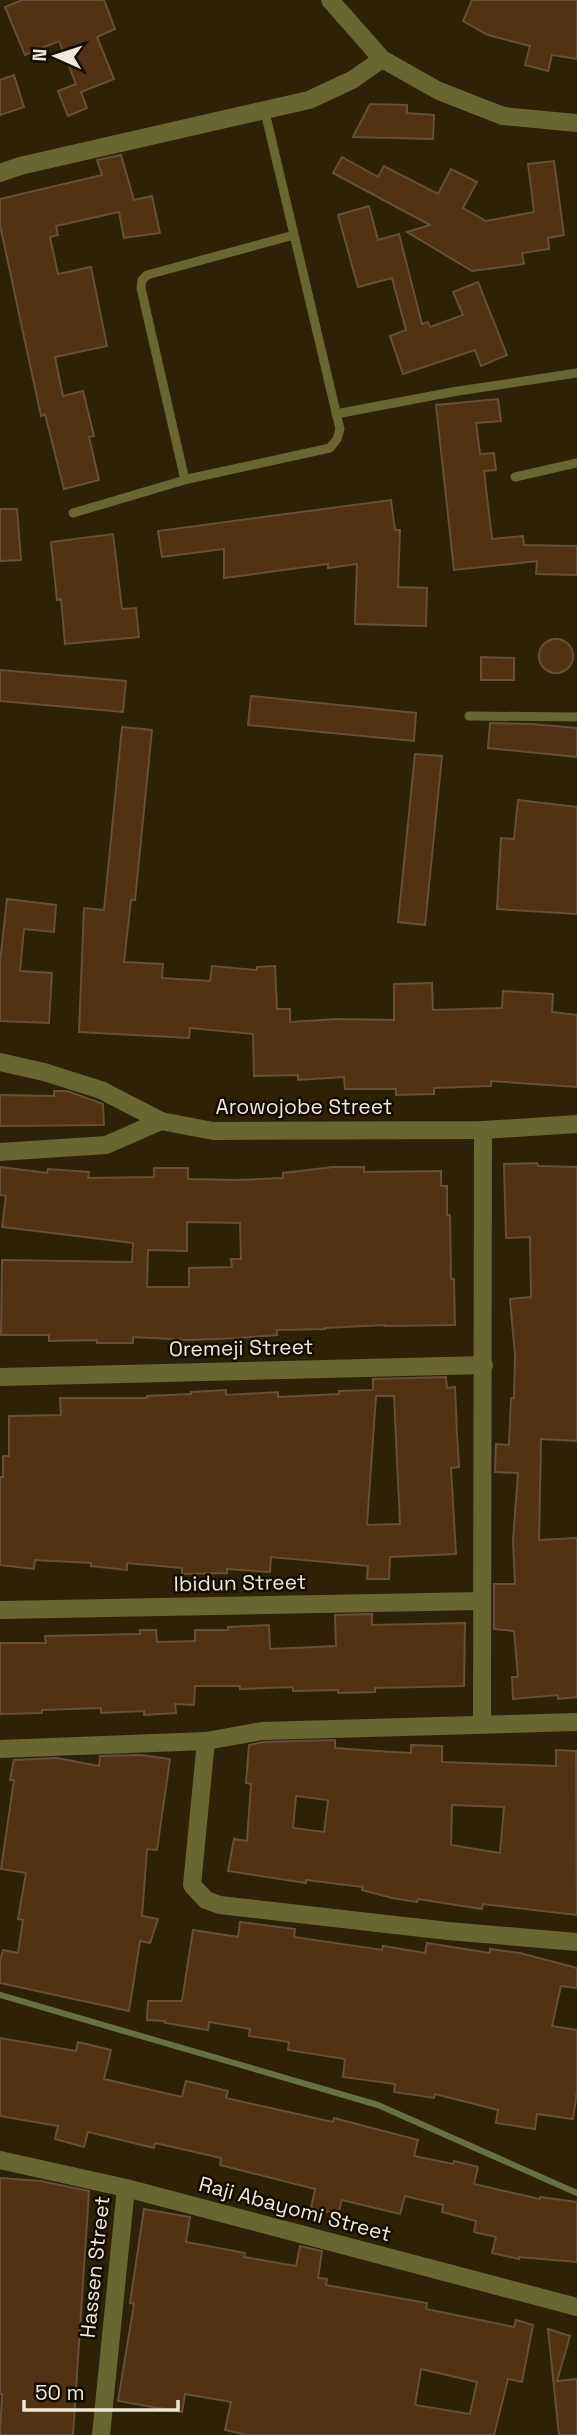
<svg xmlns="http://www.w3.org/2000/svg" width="577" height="2435" font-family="'Space Grotesk',sans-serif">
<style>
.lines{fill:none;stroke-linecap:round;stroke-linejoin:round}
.stream{stroke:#687142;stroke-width:6}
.building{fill:#513213;stroke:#674f39;stroke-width:2;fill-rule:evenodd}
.service{stroke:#6a6631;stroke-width:9}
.minor{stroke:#6a6631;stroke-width:18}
.tertiary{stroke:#6a6631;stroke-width:18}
.labels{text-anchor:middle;stroke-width:5;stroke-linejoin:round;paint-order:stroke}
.street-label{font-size:21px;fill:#f1e8d8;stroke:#120c03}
</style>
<rect width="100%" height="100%" fill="#2e2106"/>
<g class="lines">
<polyline class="stream" points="0,1995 378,2105 577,2193"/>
</g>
<g class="building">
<polygon points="22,0 104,0 115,29 97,37 114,79 81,92 87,108 68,116 58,91 76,84 59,41 25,55 5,7"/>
<polygon points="472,0 577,0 577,59 552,55 548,71 525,65 530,46 488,35 463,21"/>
<polygon points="14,75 24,107 0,115 0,80"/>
<polygon points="370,104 407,105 407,113 434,115 433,139 353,137"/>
<polygon points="121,155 134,200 152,196 160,233 124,238 119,212 56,226 58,235 50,237 58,274 91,267 107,346 55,357 63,396 83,391 94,436 89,437 99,480 64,489 45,414 41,416 0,225 0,199 102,175 97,160"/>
<polygon points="342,157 378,177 384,166 438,194 451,169 477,182 463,208 486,221 534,212 528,164 554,161 564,235 548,238 549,249 522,253 524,264 472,271 407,232 430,225 333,173"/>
<polygon points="369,206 378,240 399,234 422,324 428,322 430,327 463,315 453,292 478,282 507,355 481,366 475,350 403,374 390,336 406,330 392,278 358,287 338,215"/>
<polygon points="498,399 501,421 476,423 480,454 494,453 496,470 484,471 492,539 523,536 524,545 577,546 577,575 536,574 537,561 454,570 436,405"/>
<polygon points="391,500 395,530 400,530 398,587 427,588 426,626 355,624 357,564 328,568 328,564 224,578 224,549 162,557 158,531"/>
<polygon points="0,509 17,509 21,560 0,561"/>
<polygon points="113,534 122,609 136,608 139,637 65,644 61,599 57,600 51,542"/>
<circle cx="556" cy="656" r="17"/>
<polygon points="481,657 514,658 514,680 481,680"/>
<polygon points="0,670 126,681 123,712 0,701"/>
<polygon points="251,696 416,713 414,741 248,725"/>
<polygon points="490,723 532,724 577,728 577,757 488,748"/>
<polygon points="122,727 152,730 135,900 131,900 124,962 163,964 162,978 210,981 212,966 257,970 257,967 275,966 277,1009 290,1009 290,1022 337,1019 394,1020 394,984 432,983 433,1010 502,1008 503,991 553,994 552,1012 577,1015 577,1087 491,1081 491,1086 434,1088 434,1094 396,1095 396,1089 345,1089 344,1077 298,1080 298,1075 254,1076 253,1034 190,1028 189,1038 79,1032 84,908 104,910"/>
<polygon points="415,754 442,756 425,925 398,922"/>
<polygon points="518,800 577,807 577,914 497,909 501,838 514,839"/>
<polygon points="7,899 56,905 54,932 24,929 20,971 52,973 49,1023 0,1021 0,962"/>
<polygon points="54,1091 67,1091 103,1104 104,1125 0,1126 0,1095 54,1096"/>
<polygon points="537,1163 538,1166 577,1167 577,1441 541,1439 539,1540 577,1538 577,1697 558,1699 558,1695 513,1699 512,1677 518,1677 514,1631 494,1629 494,1584 515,1584 513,1541 518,1473 495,1472 496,1444 509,1445 511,1398 514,1398 515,1355 510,1299 531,1297 530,1237 506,1238 504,1164"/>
<path d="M0 1167 47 1173 48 1169 89 1172 88 1178 154 1177V1168H188V1179L236 1180 283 1178V1173L333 1167H364V1172L441 1171V1186H447V1215H450L451 1279H454L455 1325 385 1326V1325L325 1328V1329L277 1330V1335L240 1338 190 1340 133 1337V1343H97V1340L49 1341V1335H1L2 1260 132 1262 133 1243 2 1227 6 1196 0 1195ZM187 1222 240 1223 241 1259H231L232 1267 189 1268V1287H147L148 1250 187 1251Z"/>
<path d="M446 1377 447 1388 455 1387 457 1434 459 1467 451 1468 456 1554 390 1557 389 1579H367L368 1566 271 1557 270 1572 227 1569V1573L182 1574V1568L127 1563V1570L91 1566V1563L35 1560 34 1569 0 1565V1477H3V1456H9V1416L61 1415 60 1398H147V1396L191 1394V1392L226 1390V1395L278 1392V1397L339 1394V1391L373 1390V1379ZM376 1396H394L400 1524 367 1525Z"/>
<polygon points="372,1614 372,1625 465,1623 464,1686 375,1688 375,1692 338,1693 338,1690 293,1691 293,1687 240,1689 240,1686 195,1686 194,1705 175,1704 176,1713 144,1715 144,1711 101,1713 101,1708 42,1710 42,1713 0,1714 0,1643 46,1643 45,1636 140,1634 140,1630 156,1630 157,1642 195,1641 195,1630 228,1630 228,1627 269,1625 270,1649 336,1646 335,1615"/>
<path d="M335 1740V1748L377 1751 411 1753V1745L442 1746V1762L556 1766V1750L576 1751 577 1915 483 1904 482 1909 418 1899 417 1902 392 1898 362 1890 363 1887 306 1880V1883L228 1871 234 1839 247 1841 251 1784 246 1783 249 1745 263 1742ZM296 1796 328 1800 324 1832 293 1828ZM452 1805 504 1807 500 1853 451 1845Z"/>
<polygon points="141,1755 170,1759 157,1850 147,1849 142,1916 158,1919 150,1943 140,1941 129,2011 0,1983 0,1961 3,1950 18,1953 23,1920 18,1919 26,1873 1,1869 14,1780 10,1780 14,1760 57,1758 99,1766 100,1756"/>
<polygon points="240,1922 295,1929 294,1937 382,1950 383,1946 425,1953 427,1943 490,1953 490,1949 520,1953 577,1968 577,1988 561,1986 552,2026 577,2030 577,2091 573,2119 537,2114 535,2129 496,2123 498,2110 435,2094 434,2098 394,2092 395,2084 343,2077 345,2059 288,2050 289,2042 249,2036 250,2029 209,2022 208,2030 165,2023 165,2021 147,2020 148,2001 182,2001 193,1930 238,1937"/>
<polygon points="0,2038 76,2051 78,2042 111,2050 104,2079 182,2097 186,2081 228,2091 226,2098 333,2122 334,2118 418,2140 414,2156 453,2164 454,2161 478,2167 474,2184 540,2199 540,2197 577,2202 577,2262 519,2257 519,2259 492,2253 496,2237 474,2232 476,2221 442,2212 443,2205 405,2196 400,2214 342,2200 338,2214 311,2208 315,2189 220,2165 221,2158 155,2143 154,2148 88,2132 84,2147 55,2139 58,2126 0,2116"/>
<polygon points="0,2178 41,2181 89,2191 73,2435 0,2435 2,2394 0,2394"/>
<path d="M144 2209 190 2217 186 2242 245 2253 244 2257 296 2266 300 2246 322 2251 318 2278 327 2279 326 2285 427 2303 426 2309 485 2321 514 2327 516 2320 533 2325 522 2382 508 2379 494 2435H247L225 2430 231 2402 185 2394 182 2412 118 2401 134 2304 130 2303ZM421 2369 477 2382 470 2414 415 2405Z"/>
<polygon points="548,2329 570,2336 557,2381 577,2379 577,2435 559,2435"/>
</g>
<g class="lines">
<g class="service">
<polyline points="265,112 340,429 337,439 330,448 188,479 184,476 141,288 142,280 147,275 294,235"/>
<polyline points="336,414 452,392 577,373"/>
<polyline points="515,477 577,463"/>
<polyline points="73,513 188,479"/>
<polyline points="469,716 577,717"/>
</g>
<g class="minor">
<polyline points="0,173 20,166 309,100 352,80 382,59"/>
<polyline points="0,1152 106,1145 161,1121"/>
<polyline points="0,1377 484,1365"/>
<polyline points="0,1610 481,1601"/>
<polyline points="482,1723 483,1130"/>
<polyline points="206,1741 192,1885 206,1900 220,1905 448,1931 577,1942"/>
<polyline points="0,1749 206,1741 262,1731 577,1722"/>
<polyline points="101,2435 126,2188"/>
</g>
<g class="tertiary">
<polyline points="330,0 382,59 439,91 503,116 577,123"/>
<polyline points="0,1062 44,1072 101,1090 161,1121 213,1131 483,1130 577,1124"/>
<polyline points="0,2160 126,2188 577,2307"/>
</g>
</g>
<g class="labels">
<g class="street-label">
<text x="304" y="1114">Arowojobe Street</text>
<text transform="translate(241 1348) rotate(-1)" y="7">Oremeji Street</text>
<text transform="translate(240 1583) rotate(-1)" y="7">Ibidun Street</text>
<text transform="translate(295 2209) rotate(15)" y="7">Raji Abayomi Street</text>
<text transform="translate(95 2267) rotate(-84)" y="7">Hassen Street</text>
</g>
</g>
<g transform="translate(56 56) rotate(273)" stroke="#120c03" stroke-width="5" paint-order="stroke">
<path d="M0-5L12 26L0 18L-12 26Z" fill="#f1e8d8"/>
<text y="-10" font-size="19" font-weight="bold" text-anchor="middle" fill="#f1e8d8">N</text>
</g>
<path d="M24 2400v10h154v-10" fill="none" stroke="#f1e8d8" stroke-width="3.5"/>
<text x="35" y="2400" font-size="21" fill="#f1e8d8" stroke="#120c03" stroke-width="5" paint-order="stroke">50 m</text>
</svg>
